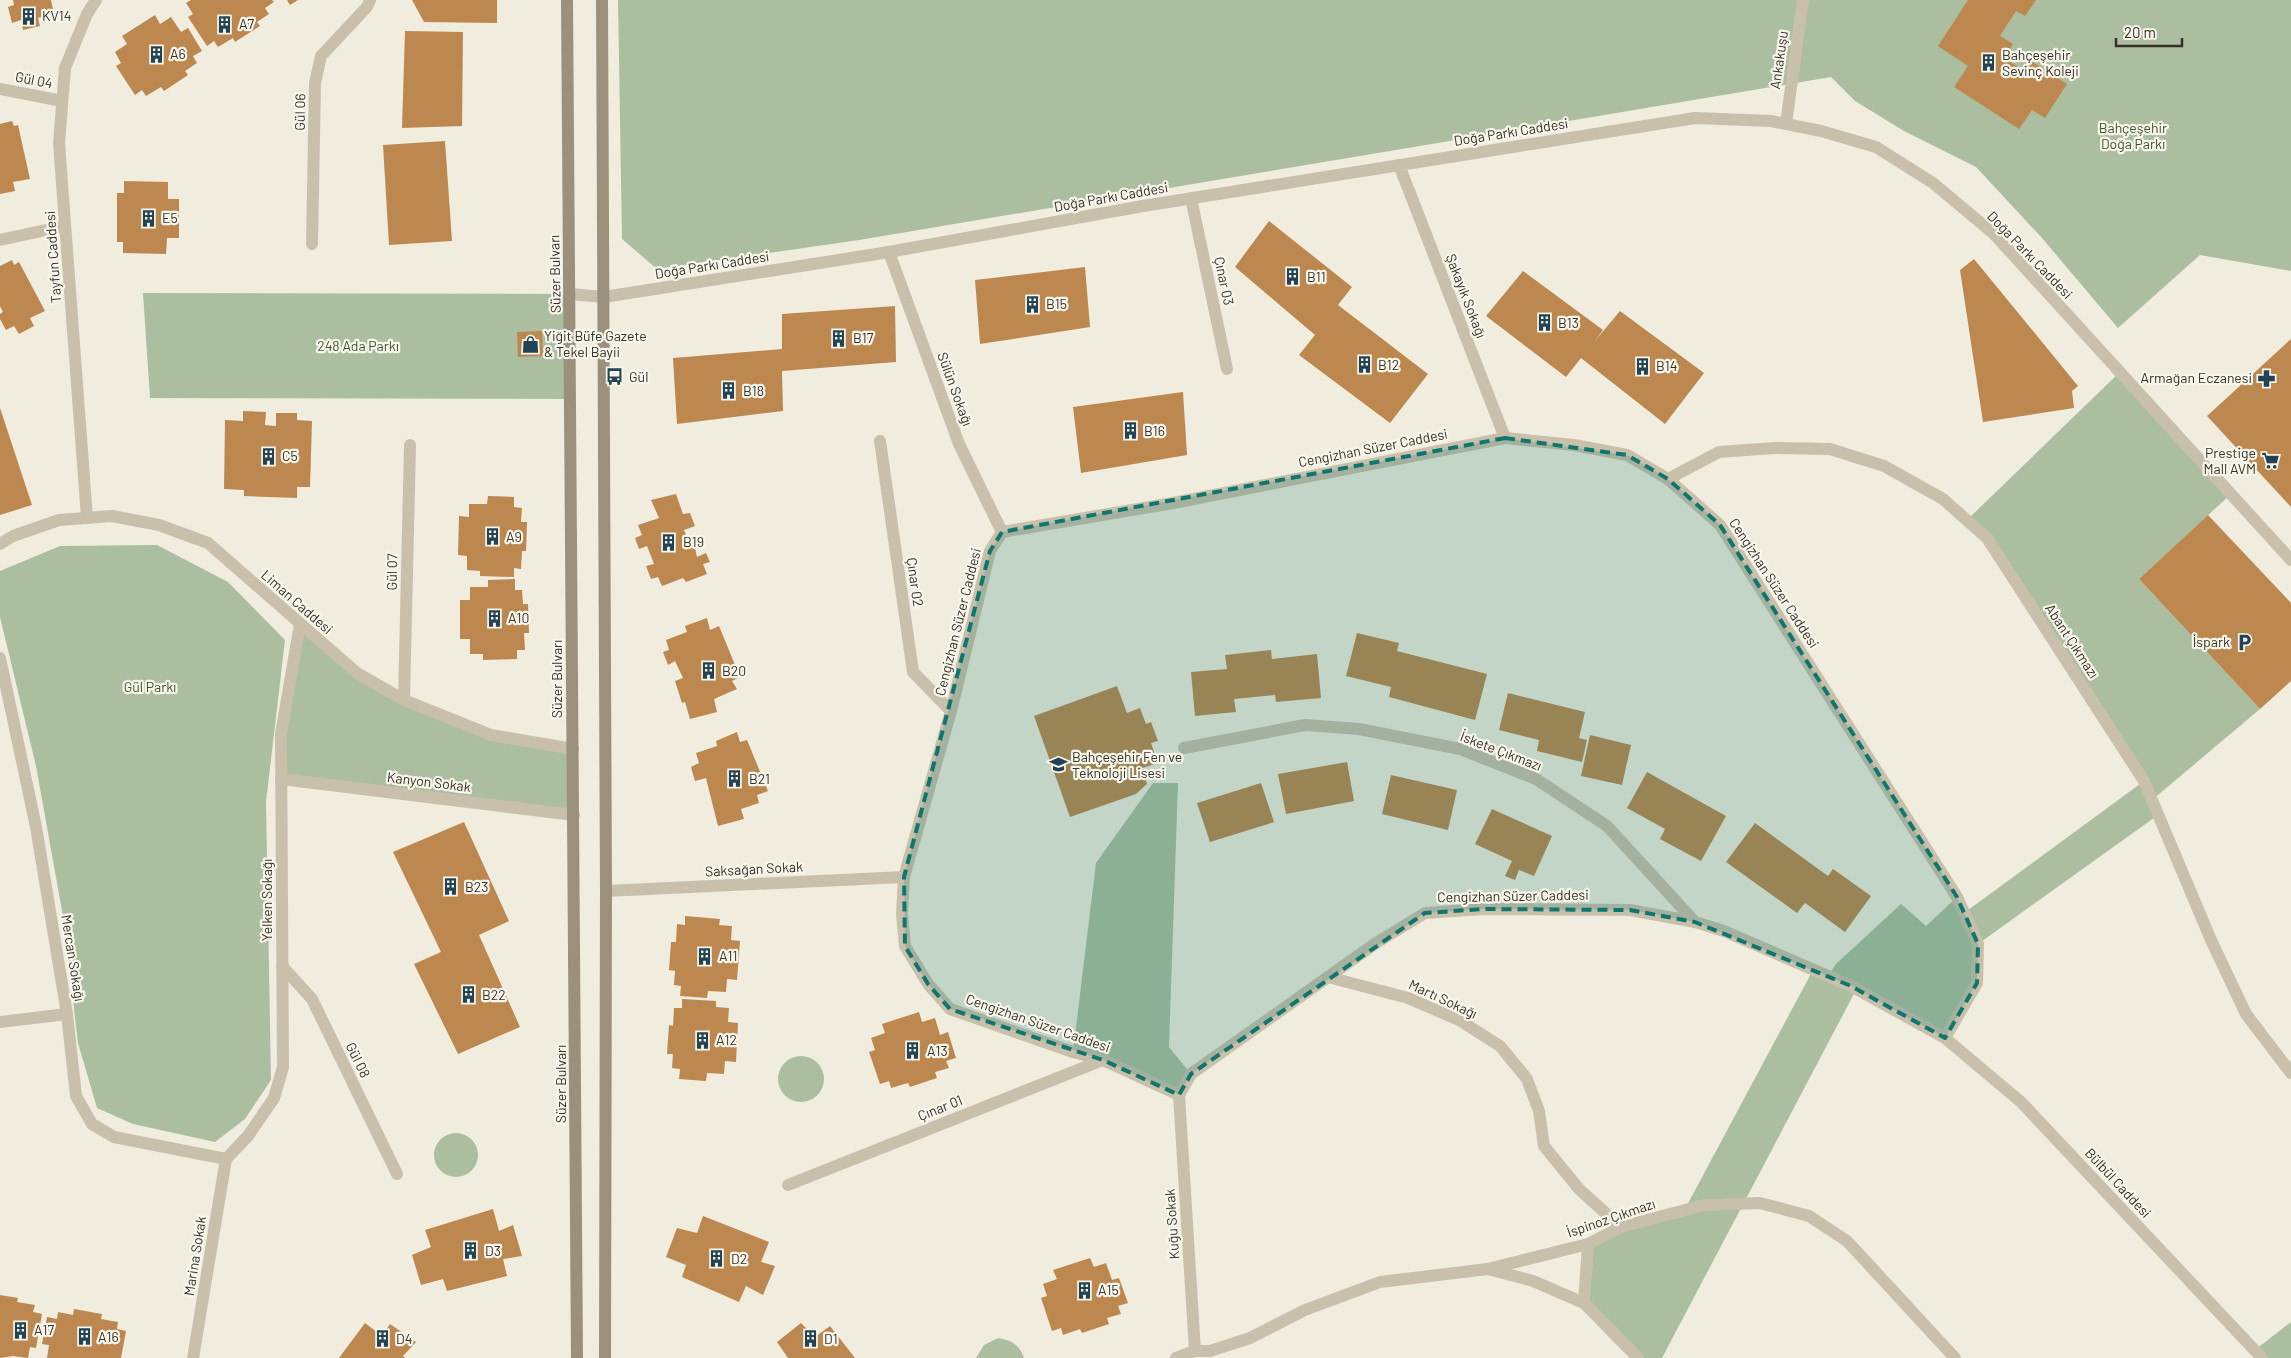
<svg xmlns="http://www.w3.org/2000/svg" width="2291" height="1358" font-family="Barlow,sans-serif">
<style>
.green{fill:#abbe9f}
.building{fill:#bc8850}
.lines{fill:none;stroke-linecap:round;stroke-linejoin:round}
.minor{stroke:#c8c0ab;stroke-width:12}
.tertiary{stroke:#c8c0ab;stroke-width:12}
.secondary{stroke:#9b907c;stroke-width:12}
.marked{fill:#0f766e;fill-opacity:0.2;stroke:#0f766e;stroke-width:4;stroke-dasharray:10 6;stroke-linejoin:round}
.labels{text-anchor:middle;stroke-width:4.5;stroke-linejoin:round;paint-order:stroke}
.poi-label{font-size:14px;fill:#363129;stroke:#f8f6ea;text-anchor:start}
.street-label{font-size:14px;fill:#363129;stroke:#f8f6ea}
.park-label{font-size:14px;fill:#3c522f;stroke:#f8f6ea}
</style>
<rect width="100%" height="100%" fill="#f0edde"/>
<g class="green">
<polygon points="618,0 2291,0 2291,271 2200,255 2118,328 2042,238 1976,167 1904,131 1855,101 1831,77 859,240 657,269 622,239"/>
<polygon points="143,293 570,294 571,399 150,398"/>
<polygon points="2120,372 2231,494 2139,579 2260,709 2152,800 2158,815 1978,944 1977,983 1945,1038 1856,990 1662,1358 1638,1358 1584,1303 1588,1244 1685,1209 1813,970 1828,976 1836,964 1901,904 1926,926 1957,897 1964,913 2144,781 1987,538 1967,520"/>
<polygon points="157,545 228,582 285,640 266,802 271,1080 245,1119 215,1142 133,1124 97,1108 78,1043 64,922 36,766 0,617 0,571 60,546"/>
<polygon points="300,624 357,673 491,735 573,749 574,815 281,779"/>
<polygon points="1153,783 1178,783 1169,1047 1191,1074 1179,1095 1073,1052 1096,863"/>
<circle cx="801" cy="1079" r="23"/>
<circle cx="456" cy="1155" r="22"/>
<polygon points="2291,1322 2291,1358 2262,1358 2255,1350"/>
<path d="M998 1338C1011 1340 1020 1345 1024 1358H976L984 1345Z"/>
</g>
<g class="building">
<polygon points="13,0 51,0 54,14 38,18 40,26 23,30 21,20 12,23 8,7 14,5"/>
<polygon points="191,0 272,0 274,2 265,8 269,14 257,22 260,26 235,42 233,38 218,47 214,41 207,46 188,17 193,14 186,3"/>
<polygon points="287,0 298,0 290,5"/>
<polygon points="412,0 497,0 497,23 424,22"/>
<polygon points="1968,0 2036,0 2025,16 2016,11 2000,36 2013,44 2004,58 2024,71 2031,61 2067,84 2045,118 2032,110 2019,129 1954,87 1968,66 1938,46"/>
<polygon points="155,15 160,24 171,17 181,32 188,28 202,51 193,56 197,63 185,71 188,75 164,91 161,87 146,96 142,90 135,95 116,66 121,63 115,52 127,44 122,36"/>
<polygon points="405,31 463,32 462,126 402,128"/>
<polygon points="12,121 14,126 18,125 30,179 13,182 15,191 0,194 0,124"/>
<polygon points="445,141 452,241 389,245 383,145"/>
<polygon points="124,181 168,182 168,199 179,199 179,238 167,238 166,254 123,253 123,242 117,242 117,193 124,193"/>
<polygon points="1269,221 1352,287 1338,305 1428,374 1390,423 1299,355 1315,335 1235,267"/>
<polygon points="1974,259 2078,386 2072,391 2074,408 1983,422 1960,270"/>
<polygon points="12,260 14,265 19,262 45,311 30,318 34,326 19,334 14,326 6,330 0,319 0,314 3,312 0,306 0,266"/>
<polygon points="1085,267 1090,327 980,344 975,280"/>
<polygon points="1523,271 1603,330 1595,341 1620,311 1704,373 1665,424 1581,358 1566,377 1486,316"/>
<polygon points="895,306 896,362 782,371 783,411 677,424 673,358 782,349 782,314"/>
<polygon points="542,331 543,356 518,357 517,332"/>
<polygon points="2291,339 2291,507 2207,416"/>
<polygon points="1183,392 1187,455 1081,473 1073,407"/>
<polygon points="0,408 32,505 0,515"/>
<polygon points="243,411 266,412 265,425 276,426 276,413 297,413 297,420 312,421 310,487 297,487 297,498 244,496 244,490 224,489 225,420 243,421"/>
<polygon points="676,494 683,514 690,513 695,526 684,530 688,540 698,536 702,545 695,548 697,557 706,553 710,562 703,564 707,574 686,582 683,578 662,586 658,577 651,579 646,566 654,564 647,546 639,549 635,538 642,535 638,525 659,518 651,500"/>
<polygon points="488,496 514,497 514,507 522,508 521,522 527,522 526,551 522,551 521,569 514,568 514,577 480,576 480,571 467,570 467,556 458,555 459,516 469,517 469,504 487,504"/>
<polygon points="2208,515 2291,603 2291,681 2260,709 2139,579"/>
<polygon points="515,579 515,590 522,590 523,604 528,604 529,633 524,633 525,650 517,650 517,659 483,660 483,654 470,654 470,639 460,639 460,600 470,600 470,587 488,587 488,580"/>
<polygon points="707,618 710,630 719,626 740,677 732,681 737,689 714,699 717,712 690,719 685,702 682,703 675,681 683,678 675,661 668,665 663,652 669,650 666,640 687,632 685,626"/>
<polygon points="1357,633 1399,643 1397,651 1487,674 1475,720 1389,697 1391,687 1346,676"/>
<polygon points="1271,650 1272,659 1317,654 1321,698 1276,702 1275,695 1234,699 1236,712 1195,716 1191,672 1227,669 1225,655"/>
<polygon points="1117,686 1127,713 1140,708 1146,724 1151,722 1158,741 1151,743 1158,763 1142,768 1147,784 1136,794 1070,817 1034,716"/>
<polygon points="1508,693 1585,712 1579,738 1587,740 1582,762 1537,751 1539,740 1499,730"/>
<polygon points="737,732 740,742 747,740 768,791 757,795 759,803 741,809 744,819 718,826 706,778 695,781 691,767 699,763 696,753 717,746 716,741"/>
<polygon points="1590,735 1631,745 1622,785 1581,776"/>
<polygon points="1347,762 1354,801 1286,814 1278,774"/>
<polygon points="1647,772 1726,816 1701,861 1660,839 1665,829 1627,808"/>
<polygon points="1391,775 1457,790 1448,830 1382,814"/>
<polygon points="1261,783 1274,822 1210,842 1197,803"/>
<polygon points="1492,809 1552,836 1534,876 1519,870 1515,880 1505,876 1512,861 1475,844"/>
<polygon points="464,822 509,921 479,935 520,1027 458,1054 414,964 441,952 393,852"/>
<polygon points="1755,823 1828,876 1833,869 1871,896 1845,932 1805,903 1797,913 1726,862"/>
<polygon points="685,916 720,919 719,925 732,926 731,940 740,941 737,980 727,979 726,992 708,991 707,998 680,996 681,986 674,985 675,971 669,970 671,942 676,942 677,924 685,925"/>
<polygon points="682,999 716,1001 716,1007 729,1008 728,1022 738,1023 736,1062 725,1061 724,1074 707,1073 706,1081 679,1079 680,1069 672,1068 673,1054 667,1054 669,1025 673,1026 674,1008 682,1008"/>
<polygon points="919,1012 922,1022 935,1018 940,1035 948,1032 956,1058 946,1061 949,1068 935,1072 937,1078 910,1087 908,1083 891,1088 889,1081 880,1084 869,1052 875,1050 871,1038 885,1033 882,1024"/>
<polygon points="493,1209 499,1231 513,1225 522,1256 503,1259 507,1276 447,1291 443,1279 421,1285 412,1255 431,1247 425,1230"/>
<polygon points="703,1216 769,1242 761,1262 775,1266 763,1295 746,1286 739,1302 682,1277 686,1265 666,1257 677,1228 697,1233"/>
<polygon points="1090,1258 1094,1267 1106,1263 1112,1280 1119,1278 1128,1303 1118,1306 1121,1314 1107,1318 1109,1324 1082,1333 1080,1329 1063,1335 1061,1328 1052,1331 1041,1298 1047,1296 1043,1284 1057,1279 1053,1270"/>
<polygon points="0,1295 18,1298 17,1302 35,1305 33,1312 42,1314 36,1348 30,1347 28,1358 13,1356 0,1358"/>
<polygon points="74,1309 102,1314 101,1319 118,1322 117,1329 126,1331 121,1358 47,1358 49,1345 42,1344 47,1317 57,1319 58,1312 73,1315"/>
<polygon points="365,1323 382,1336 390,1324 416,1342 403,1356 405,1358 339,1358"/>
<polygon points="801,1323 815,1337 830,1326 855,1358 788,1358 777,1342"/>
</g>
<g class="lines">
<g class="minor">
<polyline points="0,89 62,101"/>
<polyline points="1786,124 1803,0"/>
<polyline points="1399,165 1505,438"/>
<polyline points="1191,198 1227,369"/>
<polyline points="0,240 65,226"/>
<polyline points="312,244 315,83 321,56 367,7 370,0"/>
<polyline points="889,252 959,444 1002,532"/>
<polyline points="570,294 604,297 889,252 1143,206 1695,118 1771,121 1821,131 1876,147 1933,183 1994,234 2291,560"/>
<polyline points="880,441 913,672 951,711"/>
<polyline points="1668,479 1719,452 1775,448 1830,449 1884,466 1943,499 1987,538 2144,781 2211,940 2246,1014 2291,1073"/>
<polyline points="87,518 59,143 65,68 87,14 96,0"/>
<polyline points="0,544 13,536 59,520 112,516 159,525 208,543 357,673 404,700 491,735 573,749"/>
<polyline points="0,658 36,827 67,1014 76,1096 92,1124 114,1137 226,1159"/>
<polyline points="404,700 410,445"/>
<polyline points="1184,748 1305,725 1359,729 1460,749 1536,779 1607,826 1695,922"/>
<polyline points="281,779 574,815"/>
<polyline points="606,891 904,877"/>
<polyline points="282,966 312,999 397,1174"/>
<polyline points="1328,977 1408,998 1459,1020 1500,1046 1527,1079 1539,1111 1544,1146 1579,1189 1621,1227"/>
<polyline points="0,1022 67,1014"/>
<polyline points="226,1159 248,1136 274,1098 283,1067 281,734 300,624"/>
<polyline points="788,1185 1103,1060"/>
<polyline points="1488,1269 1588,1244 1621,1227 1704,1205 1760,1203 1809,1216 1847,1241 1955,1358"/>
<polyline points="1584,1303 1588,1244"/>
<polyline points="1195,1351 1179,1095 1103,1060 1073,1052 950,1009 928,984 905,946 902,914 904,877 951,711 990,551 1002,532 1173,503 1505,438 1574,445 1627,455 1668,479 1720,525 1957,897 1978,944 1977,983 1945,1038 2021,1102 2262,1358"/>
<polyline points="193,1358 226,1159"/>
</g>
<g class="tertiary">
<polyline points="1179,1095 1191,1074 1376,943 1425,913 1483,909 1630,910 1695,922 1724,931 1851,986 1945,1038"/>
<polyline points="1176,1358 1195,1351 1210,1351 1250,1338 1305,1310 1380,1282 1488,1269 1533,1281 1584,1303 1638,1358"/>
</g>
<g class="secondary">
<polyline points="567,0 577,1358"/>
<polyline points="602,0 606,891 605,1358"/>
</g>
</g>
<path class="marked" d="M1505 438 1627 455 1668 479 1720 525 1957 897 1978 944 1977 983 1945 1038 1851 986 1695 922 1630 910 1483 909 1425 913 1191 1074 1179 1095 1103 1060 950 1009 928 984 905 946 904 877 990 551 1002 532Z"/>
<defs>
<symbol id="building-bare" viewBox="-9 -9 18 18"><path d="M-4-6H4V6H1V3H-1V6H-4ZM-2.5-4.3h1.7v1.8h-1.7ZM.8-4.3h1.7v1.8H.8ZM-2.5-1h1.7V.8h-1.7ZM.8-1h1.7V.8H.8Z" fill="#224354" stroke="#f8f6ea" stroke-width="2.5" paint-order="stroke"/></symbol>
<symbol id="shop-bare" viewBox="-9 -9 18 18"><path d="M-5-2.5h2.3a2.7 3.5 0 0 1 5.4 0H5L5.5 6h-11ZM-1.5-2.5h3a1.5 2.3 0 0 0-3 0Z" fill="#224354" stroke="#f8f6ea" stroke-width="2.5" paint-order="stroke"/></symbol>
<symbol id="bus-bare" viewBox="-9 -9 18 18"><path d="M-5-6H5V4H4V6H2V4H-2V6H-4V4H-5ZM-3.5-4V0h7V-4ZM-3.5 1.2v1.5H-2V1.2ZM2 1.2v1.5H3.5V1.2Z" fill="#224354" stroke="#f8f6ea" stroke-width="2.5" paint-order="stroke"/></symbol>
<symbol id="pharmacy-bare" viewBox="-9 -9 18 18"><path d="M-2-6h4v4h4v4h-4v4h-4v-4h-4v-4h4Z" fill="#224354" stroke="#f8f6ea" stroke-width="2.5" paint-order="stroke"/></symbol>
<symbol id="supermarket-bare" viewBox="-9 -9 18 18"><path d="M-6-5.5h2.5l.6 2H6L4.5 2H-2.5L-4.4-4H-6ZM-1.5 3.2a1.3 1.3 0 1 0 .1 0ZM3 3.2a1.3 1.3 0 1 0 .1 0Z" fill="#224354" stroke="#f8f6ea" stroke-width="2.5" paint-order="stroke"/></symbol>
<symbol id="parking-bare" viewBox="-9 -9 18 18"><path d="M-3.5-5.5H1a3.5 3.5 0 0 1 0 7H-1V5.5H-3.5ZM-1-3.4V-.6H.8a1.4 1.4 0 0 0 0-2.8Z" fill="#224354" stroke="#f8f6ea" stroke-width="2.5" paint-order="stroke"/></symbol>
<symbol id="school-bare" viewBox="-9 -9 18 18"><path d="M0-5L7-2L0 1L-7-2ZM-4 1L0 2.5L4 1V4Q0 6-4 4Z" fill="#224354" stroke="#f8f6ea" stroke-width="2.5" paint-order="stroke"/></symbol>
</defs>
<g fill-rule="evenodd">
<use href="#building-bare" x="16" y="4" width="25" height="25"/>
<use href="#building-bare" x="212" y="12" width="25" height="25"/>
<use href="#building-bare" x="144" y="42" width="25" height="25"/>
<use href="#building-bare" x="1976" y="50" width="25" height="25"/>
<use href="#building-bare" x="136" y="206" width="25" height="25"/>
<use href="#building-bare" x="1280" y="264" width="25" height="25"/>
<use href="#building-bare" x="1020" y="292" width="25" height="25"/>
<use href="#building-bare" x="1532" y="310" width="25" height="25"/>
<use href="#building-bare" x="826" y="326" width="25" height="25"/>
<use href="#shop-bare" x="518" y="332" width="25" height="25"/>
<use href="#building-bare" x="1352" y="352" width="25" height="25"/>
<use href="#building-bare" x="1630" y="354" width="25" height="25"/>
<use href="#bus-bare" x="602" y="364" width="25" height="25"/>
<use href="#pharmacy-bare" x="2254" y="366" width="25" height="25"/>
<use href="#building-bare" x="716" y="378" width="25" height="25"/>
<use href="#building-bare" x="1118" y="418" width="25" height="25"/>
<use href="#building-bare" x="256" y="444" width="25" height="25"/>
<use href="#supermarket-bare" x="2258" y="448" width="25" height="25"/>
<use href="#building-bare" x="480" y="524" width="25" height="25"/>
<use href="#building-bare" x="656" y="530" width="25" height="25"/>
<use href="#building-bare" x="482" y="606" width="25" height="25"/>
<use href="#parking-bare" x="2232" y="630" width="25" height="25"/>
<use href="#building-bare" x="696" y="658" width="25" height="25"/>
<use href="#school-bare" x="1046" y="752" width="25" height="25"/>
<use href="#building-bare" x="722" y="766" width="25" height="25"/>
<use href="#building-bare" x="438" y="874" width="25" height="25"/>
<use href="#building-bare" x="692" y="944" width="25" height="25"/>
<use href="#building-bare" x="456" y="982" width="25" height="25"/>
<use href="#building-bare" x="690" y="1028" width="25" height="25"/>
<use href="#building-bare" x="900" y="1038" width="25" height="25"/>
<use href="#building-bare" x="458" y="1238" width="25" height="25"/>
<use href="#building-bare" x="704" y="1246" width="25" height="25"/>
<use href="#building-bare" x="1072" y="1278" width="25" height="25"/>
<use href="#building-bare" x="8" y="1318" width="25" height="25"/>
<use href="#building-bare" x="72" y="1324" width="25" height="25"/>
<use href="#building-bare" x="370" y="1326" width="25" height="25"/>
<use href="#building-bare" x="798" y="1326" width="25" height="25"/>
</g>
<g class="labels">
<g class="poi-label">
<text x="42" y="21">KV14</text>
<text x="239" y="29">A7</text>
<text x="170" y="59">A6</text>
<text x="2002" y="60">Bahçeşehir<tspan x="2002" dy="16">Sevinç Koleji</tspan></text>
<text x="162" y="223">E5</text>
<text x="1307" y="282">B11</text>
<text x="1046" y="309">B15</text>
<text x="1558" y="328">B13</text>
<text x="544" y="341">Yiğit Büfe Gazete<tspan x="544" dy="16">&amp; Tekel Bayii</tspan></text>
<text x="853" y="343">B17</text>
<text x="1378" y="370">B12</text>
<text x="1656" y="371">B14</text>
<text x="629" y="382">Gül</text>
<text x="2252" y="383" text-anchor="end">Armağan Eczanesi</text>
<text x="743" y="396">B18</text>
<text x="1144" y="436">B16</text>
<text x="2256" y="458" text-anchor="end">Prestige<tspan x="2256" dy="16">Mall AVM</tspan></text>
<text x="282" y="461">C5</text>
<text x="506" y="542">A9</text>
<text x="683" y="547">B19</text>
<text x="508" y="623">A10</text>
<text x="2230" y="647" text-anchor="end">İspark</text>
<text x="722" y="676">B20</text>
<text x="1072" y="762">Bahçeşehir Fen ve<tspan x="1072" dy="16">Teknoloji Lisesi</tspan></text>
<text x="749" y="784">B21</text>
<text x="465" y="892">B23</text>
<text x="719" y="961">A11</text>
<text x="482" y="1000">B22</text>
<text x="716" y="1045">A12</text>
<text x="927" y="1056">A13</text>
<text x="485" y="1256">D3</text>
<text x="731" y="1264">D2</text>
<text x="1098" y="1295">A15</text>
<text x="34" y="1335">A17</text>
<text x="98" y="1342">A16</text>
<text x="396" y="1344">D4</text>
<text x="824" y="1344">D1</text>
</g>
<g class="street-label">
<text transform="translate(1779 60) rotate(-82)" y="5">Ankakuşu</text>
<text transform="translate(34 80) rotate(11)" y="5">Gül 04</text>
<text transform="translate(300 112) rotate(-89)" y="5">Gül 06</text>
<text transform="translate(1511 132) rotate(-9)" y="5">Doğa Parkı Caddesi</text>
<text transform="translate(1111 197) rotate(-10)" y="5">Doğa Parkı Caddesi</text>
<text transform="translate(2030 255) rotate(46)" y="5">Doğa Parkı Caddesi</text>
<text transform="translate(53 257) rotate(-94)" y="5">Tayfun Caddesi</text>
<text transform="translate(712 265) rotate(-9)" y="5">Doğa Parkı Caddesi</text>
<text transform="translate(555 274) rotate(-91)" y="5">Süzer Bulvarı</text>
<text transform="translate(1224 281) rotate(78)" y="5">Çınar 03</text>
<text transform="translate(1466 296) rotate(69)" y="5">Şakayık Sokağı</text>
<text transform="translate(955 389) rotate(70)" y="5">Sülün Sokağı</text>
<text transform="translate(1373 448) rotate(-11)" y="5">Cengizhan Süzer Caddesi</text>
<text transform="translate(392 572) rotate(-89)" y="5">Gül 07</text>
<text transform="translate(915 582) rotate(82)" y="5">Çınar 02</text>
<text transform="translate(1774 583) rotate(57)" y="5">Cengizhan Süzer Caddesi</text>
<text transform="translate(297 602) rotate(41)" y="5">Liman Caddesi</text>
<text transform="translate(958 622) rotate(-76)" y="5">Cengizhan Süzer Caddesi</text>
<text transform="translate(2072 641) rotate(57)" y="5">Abant Çıkmazı</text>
<text transform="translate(557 679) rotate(-90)" y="5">Süzer Bulvarı</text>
<text transform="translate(1501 751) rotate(21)" y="5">İskete Çıkmazı</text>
<text transform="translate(429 782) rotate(7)" y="5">Kanyon Sokak</text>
<text transform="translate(754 869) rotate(-3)" y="5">Saksağan Sokak</text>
<text transform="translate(1513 896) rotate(-1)" y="5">Cengizhan Süzer Caddesi</text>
<text transform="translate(267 900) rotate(-90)" y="5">Yelken Sokağı</text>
<text transform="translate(73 958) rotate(81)" y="5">Mercan Sokağı</text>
<text transform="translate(1443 999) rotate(25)" y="5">Martı Sokağı</text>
<text transform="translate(1038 1023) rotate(19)" y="5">Cengizhan Süzer Caddesi</text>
<text transform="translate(358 1060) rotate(64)" y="5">Gül 08</text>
<text transform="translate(561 1084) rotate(-90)" y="5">Süzer Bulvarı</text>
<text transform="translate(940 1108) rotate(-22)" y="5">Çınar 01</text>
<text transform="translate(2118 1183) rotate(47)" y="5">Bülbül Caddesi</text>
<text transform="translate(1611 1218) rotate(-19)" y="5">İspinoz Çıkmazı</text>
<text transform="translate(1172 1224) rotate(-94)" y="5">Kuğu Sokak</text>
<text transform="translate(195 1256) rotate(-81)" y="5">Marina Sokak</text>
</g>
<g class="park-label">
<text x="2133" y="133">Bahçeşehir<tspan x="2133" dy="16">Doğa Parkı</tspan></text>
<text x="358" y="351">248 Ada Parkı</text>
<text x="150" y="692">Gül Parkı</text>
</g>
</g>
<path d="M2116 38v8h66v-8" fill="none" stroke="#363129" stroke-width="2.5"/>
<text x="2124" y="38" font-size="15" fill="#363129" stroke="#f8f6ea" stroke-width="4" paint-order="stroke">20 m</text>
</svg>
